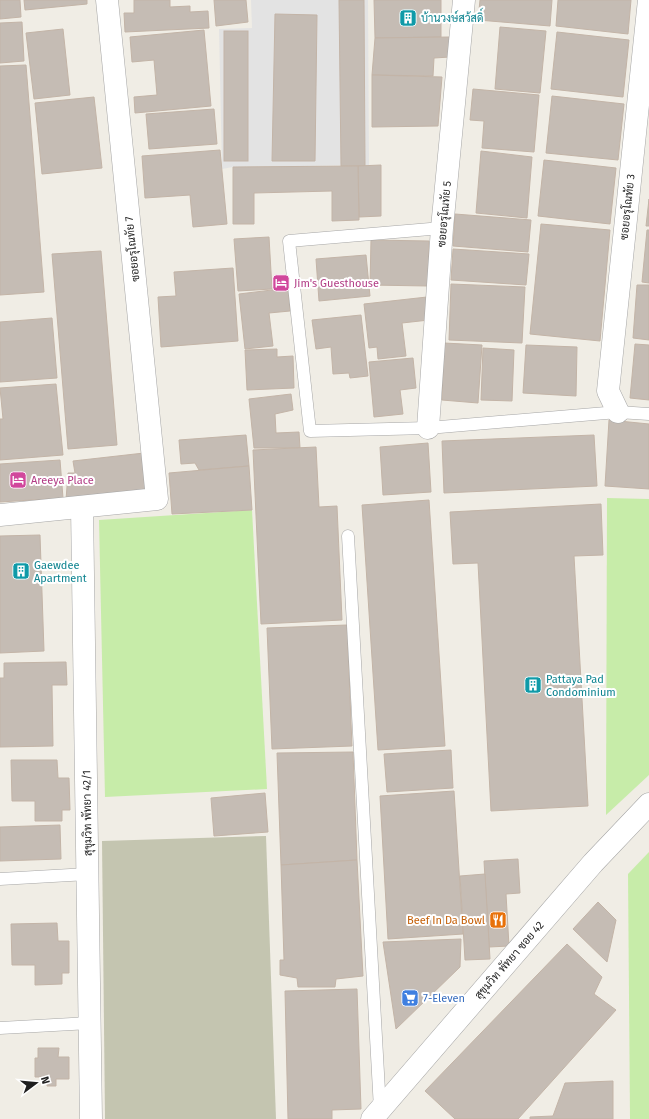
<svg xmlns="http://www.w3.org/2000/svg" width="649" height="1119" font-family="'Fira Sans',Sarabun,sans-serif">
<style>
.construction{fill:#c4c5b0}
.grass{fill:#c7eca9}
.parking{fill:#e3e3e3}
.building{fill:#c5bcb4;stroke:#c3b4a7}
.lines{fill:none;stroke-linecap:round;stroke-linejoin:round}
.lane-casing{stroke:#a6a6a6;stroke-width:13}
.street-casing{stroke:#a6a6a6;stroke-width:23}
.lane{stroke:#fff;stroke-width:12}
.street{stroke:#fff;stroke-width:22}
.labels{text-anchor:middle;stroke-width:4;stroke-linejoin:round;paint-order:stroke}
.culture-label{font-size:11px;fill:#0d838f;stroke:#fff;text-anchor:start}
.street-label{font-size:11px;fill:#1f1f1f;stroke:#fff}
.hotel-label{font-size:11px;fill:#b23c85;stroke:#fff;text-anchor:start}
.food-label{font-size:11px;fill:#c56008;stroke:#fff;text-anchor:end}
.shop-label{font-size:11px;fill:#366cbe;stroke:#fff;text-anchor:start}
</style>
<rect width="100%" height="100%" fill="#f0ede5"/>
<polygon class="construction" points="266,836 276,1119 105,1119 102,841"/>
<g class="grass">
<polygon points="607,498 649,499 649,775 606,815"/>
<polygon points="252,510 267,789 105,797 99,520"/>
<polygon points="649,852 649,1119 630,1119 628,874"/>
</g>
<polygon class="parking" points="251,0 368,0 369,165 233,167 222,169 219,29 252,28"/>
<g class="building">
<polygon points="0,0 20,0 21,17 0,19"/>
<polygon points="24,0 87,0 87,4 25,10"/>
<polygon points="134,0 170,0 170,7 190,6 190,12 208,11 209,28 125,32 124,13 134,13"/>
<polygon points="214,0 246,0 248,22 216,26"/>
<polygon points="339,0 364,0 365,166 341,166"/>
<polygon points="374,0 441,0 441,37 375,38"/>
<polygon points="480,0 552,0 550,26 478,20"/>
<polygon points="558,0 631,0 628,34 556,26"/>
<polygon points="275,14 317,15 315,161 272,161"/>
<polygon points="22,22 24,61 0,63 0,23"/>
<polygon points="500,27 546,31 540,93 495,89"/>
<polygon points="63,29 70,95 34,99 26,33"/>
<polygon points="204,30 211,106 135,113 134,97 157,95 154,60 132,62 130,37"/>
<rect x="224" y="31" width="24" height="130"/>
<polygon points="557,32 629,40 623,97 551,89"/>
<polygon points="450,37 450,57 434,58 433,76 372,75 375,38"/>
<polygon points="26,65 44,292 0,295 0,66"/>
<polygon points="372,75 442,77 438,126 372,127"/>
<polygon points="473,89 539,95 534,152 482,148 484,121 470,120"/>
<polygon points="552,96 624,104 618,160 546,153"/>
<polygon points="94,97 102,168 42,174 35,103"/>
<polygon points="214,109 217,144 149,149 146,114"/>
<polygon points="220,150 227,224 193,227 190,195 145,198 142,156"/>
<polygon points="481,151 532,157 527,218 476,213"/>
<polygon points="544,160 616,168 610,224 538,216"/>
<polygon points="381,165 381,216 359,217 358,166"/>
<polygon points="358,166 359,220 332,221 332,191 254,193 254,224 233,224 233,167"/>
<polygon points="649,199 649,226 646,226"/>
<polygon points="455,214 531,220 528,252 453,246"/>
<polygon points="541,224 610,230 600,341 530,334"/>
<polygon points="647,230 649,230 649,283 642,282"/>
<polygon points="269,237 272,289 238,291 234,239"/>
<polygon points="371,240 429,241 428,286 370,285"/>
<polygon points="453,249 529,254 526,285 451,280"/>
<polygon points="101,251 117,445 68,449 52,254"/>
<polygon points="366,255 370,296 319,301 316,259"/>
<polygon points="233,268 238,341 161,347 158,297 176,296 174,272"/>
<polygon points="451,284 525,287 522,343 449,340"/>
<polygon points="637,285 649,285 649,340 633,338"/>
<polygon points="288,288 290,311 269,313 273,346 245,349 239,294"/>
<polygon points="427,297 429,320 402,323 406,356 378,359 377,347 369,348 364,304"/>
<polygon points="361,315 368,376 350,378 349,373 333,374 331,347 316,349 312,320"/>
<polygon points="52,318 57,378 0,382 0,322"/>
<polygon points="444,343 482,345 478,403 442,400"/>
<polygon points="635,344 649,345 649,400 630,398"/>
<polygon points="526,345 577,347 576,396 523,393"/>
<polygon points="483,348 514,350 512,401 481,400"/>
<polygon points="277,349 277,357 293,356 294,388 247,390 245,350"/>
<polygon points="413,358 416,388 400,390 403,414 374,417 369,362"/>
<polygon points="56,384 63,455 0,460 0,419 3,419 0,388"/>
<polygon points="291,394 293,410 275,414 276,433 299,432 300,448 254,448 249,399"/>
<polygon points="609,420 649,424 649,489 605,486"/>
<polygon points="246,435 249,466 199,470 195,463 181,464 179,440"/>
<polygon points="594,435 597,486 444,493 442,441"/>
<polygon points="428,443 431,492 383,495 380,447"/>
<polygon points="316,447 319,507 337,506 342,620 261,624 253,450"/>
<polygon points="144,453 147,492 66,500 68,473 75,473 73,461"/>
<polygon points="60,460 63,498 0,502 0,464"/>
<polygon points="249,466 252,510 172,514 169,473"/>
<polygon points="429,500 445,746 378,750 362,505"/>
<polygon points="601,504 603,555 574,556 588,806 491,811 478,563 453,564 450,512"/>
<polygon points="40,535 44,651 0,653 0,536"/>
<polygon points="347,625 352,746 272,749 267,628"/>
<polygon points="66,662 67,685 52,685 53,746 0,747 0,678 4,678 4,663"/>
<polygon points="451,750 453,788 387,792 384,754"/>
<polygon points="353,752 357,860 281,865 277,753"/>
<polygon points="11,760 57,760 58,778 69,778 70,810 62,810 62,821 35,821 35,801 12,801"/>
<polygon points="454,791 463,934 388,939 380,796"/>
<polygon points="265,793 268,832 214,836 211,798"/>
<polygon points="60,825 61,859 0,861 0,827"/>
<polygon points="518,859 520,893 506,894 509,946 489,947 484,861"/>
<polygon points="357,860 363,976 336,979 335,987 298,987 297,978 280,975 280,960 284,960 281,865"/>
<polygon points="485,874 490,959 465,960 460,876"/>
<polygon points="598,902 616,920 607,962 573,929"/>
<polygon points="57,923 58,941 69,941 69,973 62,973 62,984 35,985 35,965 12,965 11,924"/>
<polygon points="461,939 460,967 396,1029 383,942"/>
<polygon points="567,944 602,977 594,994 616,1010 518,1119 455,1119 425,1091"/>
<polygon points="357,989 361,1109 332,1110 332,1119 288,1119 285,991"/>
<polygon points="38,1048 59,1048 58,1057 69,1057 69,1079 56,1079 56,1086 47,1086 47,1081 41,1081 41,1077 35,1077 35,1058 38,1058"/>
<polygon points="613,1081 613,1119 530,1119 530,1117 553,1116 565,1083"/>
</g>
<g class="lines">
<defs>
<g id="lane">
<polyline points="442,228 289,241 310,431 428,428 618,412 649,414"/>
<polyline points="348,536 380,1109"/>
<polyline points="0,879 88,874"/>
<polyline points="0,1028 90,1023"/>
</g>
<g id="street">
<polyline points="618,412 608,391 649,0"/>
<polyline points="428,428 442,228 464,0"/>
<polyline points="82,507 91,1119"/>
<polyline points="0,515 157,499 107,0"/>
<polyline points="372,1119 593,863 649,804"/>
</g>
</defs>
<use href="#lane" class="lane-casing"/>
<use href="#street" class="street-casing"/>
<use href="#lane" class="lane"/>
<use href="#street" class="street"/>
</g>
<defs>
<symbol id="building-square" viewBox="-11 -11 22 22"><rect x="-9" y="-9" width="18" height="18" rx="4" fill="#0f9aa8" stroke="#fff"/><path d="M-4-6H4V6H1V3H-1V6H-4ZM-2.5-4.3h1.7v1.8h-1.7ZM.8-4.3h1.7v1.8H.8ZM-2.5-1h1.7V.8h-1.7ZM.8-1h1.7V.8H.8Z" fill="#fff"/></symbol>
<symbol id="hotel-square" viewBox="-11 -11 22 22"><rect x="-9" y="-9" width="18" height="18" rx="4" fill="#d1479c" stroke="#fff"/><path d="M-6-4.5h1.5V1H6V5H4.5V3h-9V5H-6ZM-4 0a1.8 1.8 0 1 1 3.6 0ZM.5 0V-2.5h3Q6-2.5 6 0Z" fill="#fff"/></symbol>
<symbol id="restaurant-square" viewBox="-11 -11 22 22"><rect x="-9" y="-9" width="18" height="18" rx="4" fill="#e8710a" stroke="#fff"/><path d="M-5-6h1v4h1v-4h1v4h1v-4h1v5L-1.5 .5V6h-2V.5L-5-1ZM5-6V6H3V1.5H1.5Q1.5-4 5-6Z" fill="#fff"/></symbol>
<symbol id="supermarket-square" viewBox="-11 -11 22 22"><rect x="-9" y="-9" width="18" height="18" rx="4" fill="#3f7fe0" stroke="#fff"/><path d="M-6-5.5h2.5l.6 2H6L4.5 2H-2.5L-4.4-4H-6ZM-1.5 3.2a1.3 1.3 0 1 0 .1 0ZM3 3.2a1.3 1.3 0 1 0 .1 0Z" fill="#fff"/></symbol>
</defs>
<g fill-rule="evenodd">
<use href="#building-square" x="398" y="8" width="20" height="20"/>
<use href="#hotel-square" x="271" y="273" width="20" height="20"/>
<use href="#hotel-square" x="8" y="470" width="20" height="20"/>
<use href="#building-square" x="11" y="561" width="20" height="20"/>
<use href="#building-square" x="523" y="675" width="20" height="20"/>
<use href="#restaurant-square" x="488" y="910" width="20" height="20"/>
<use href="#supermarket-square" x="400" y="988" width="20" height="20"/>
</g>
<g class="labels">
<g class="culture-label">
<text x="421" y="22">บ้านวงษ์สว้สดิ์</text>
<text x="34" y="569">Gaewdee<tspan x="34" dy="13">Apartment</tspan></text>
<text x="546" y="683">Pattaya Pad<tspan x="546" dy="13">Condominium</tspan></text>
</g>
<g class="street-label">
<text transform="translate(627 207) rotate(-84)" y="4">ซอยอรุโณทัย 3</text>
<text transform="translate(444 214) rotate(-85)" y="4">ซอยอรุโณทัย 5</text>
<text transform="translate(132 249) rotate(-96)" y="4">ซอยอรุโณทัย 7</text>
<text transform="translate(87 813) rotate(-91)" y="4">สุขุมวิท พัทยา 42/1</text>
<text transform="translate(509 960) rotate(-49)" y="4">สุขุมวิท พัทยา ซอย 42</text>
</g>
<g class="hotel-label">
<text x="294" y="287">Jim's Guesthouse</text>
<text x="31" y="484">Areeya Place</text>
</g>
<g class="food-label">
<text x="485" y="924">Beef In Da Bowl</text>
</g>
<g class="shop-label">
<text x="423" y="1002">7-Eleven</text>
</g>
</g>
<g transform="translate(36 1083) rotate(74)" stroke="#ffffff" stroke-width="3" paint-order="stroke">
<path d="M0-3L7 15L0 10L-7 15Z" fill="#1f1f1f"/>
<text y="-6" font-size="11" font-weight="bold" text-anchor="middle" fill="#1f1f1f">N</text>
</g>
</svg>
